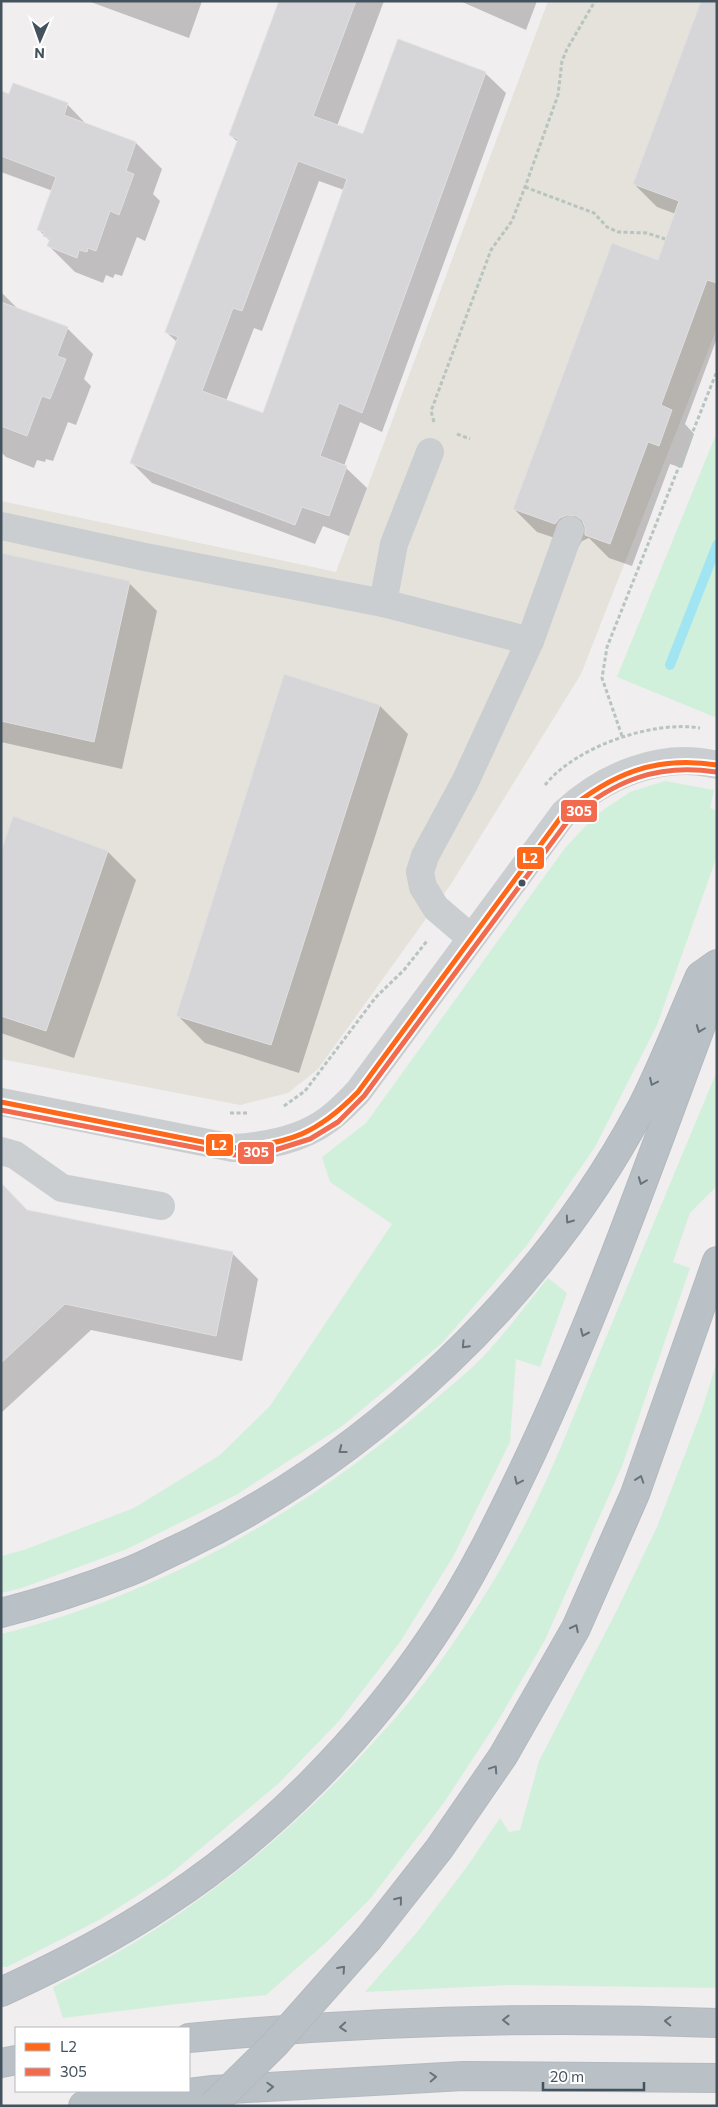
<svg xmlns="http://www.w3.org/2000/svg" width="718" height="2107" font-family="Commissioner,sans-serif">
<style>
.commercial{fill:#e5e2db}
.green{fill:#d1f0db}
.shadow{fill:#0003;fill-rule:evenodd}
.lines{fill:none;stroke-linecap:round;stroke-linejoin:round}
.stream{stroke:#a2e5f2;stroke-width:10}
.building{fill:#d6d6d9;stroke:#e1e0e1;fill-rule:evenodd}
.highway-casing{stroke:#b3b9bf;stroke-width:30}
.path{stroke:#b7c4bf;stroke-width:3;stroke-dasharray:4 2.5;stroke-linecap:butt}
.minor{stroke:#caced0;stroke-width:28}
.highway{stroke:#bac1c6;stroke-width:28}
.highway-bridge-casing{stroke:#b3b9bf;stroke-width:30;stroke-linecap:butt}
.highway-bridge{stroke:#bac1c6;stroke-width:28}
.bus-1-casing{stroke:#fff;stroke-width:9}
.bus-2-casing{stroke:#fff;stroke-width:9}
.bus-1{stroke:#ff671b;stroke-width:5}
.bus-2{stroke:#f26b4e;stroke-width:5}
.oneway{stroke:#67737c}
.bus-dot{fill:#44525d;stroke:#fff;stroke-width:2}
.line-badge{stroke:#fff;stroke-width:2}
.badge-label{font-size:14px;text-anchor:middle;font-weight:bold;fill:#fff}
</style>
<rect width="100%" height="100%" fill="#f0eeee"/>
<polygon class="commercial" points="548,1 717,1 717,328 581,674 451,884 318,1069 288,1093 240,1105 1,1059 1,501 336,572"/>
<g class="green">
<polygon points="717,432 717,718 617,677"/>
<polygon points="665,781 714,790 710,808 717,811 717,856 657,1025 595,1147 527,1245 442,1343 341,1427 236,1495 127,1549 22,1588 1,1593 1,1556 24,1550 134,1508 220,1455 270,1406 392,1224 330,1182 322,1157 366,1123 565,848 596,815 630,792"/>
<path d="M717 1071V1186L690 1213 673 1262 690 1268 622 1466 545 1640 499 1719 443 1804 370 1899 328 1941 266 1995 177 2004 63 2018 53 1987C173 1928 269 1854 360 1757 395 1720 428 1681 456 1639 490 1590 521 1536 546 1481 565 1439 582 1395 600 1352 639 1258 678 1165 717 1071Z"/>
<path d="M548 1278 567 1293 540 1367 516 1359 510 1442 453 1557 400 1642 339 1721 279 1783 168 1876 99 1920 7 1967H1V1634C162 1594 308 1510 432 1402 449 1387 467 1373 483 1357 506 1332 527 1304 548 1278Z"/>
<polygon points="717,1361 717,1988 510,1985 365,1992 418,1931 466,1868 500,1818 509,1832 520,1830 539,1761 616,1612 657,1527 702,1410"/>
</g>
<g class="shadow">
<polygon points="88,1 202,1 189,38"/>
<path d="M280 1H384L337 126 364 136 485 73 506 93 382 432 360 422 344 466 367 488 349 536 323 526 315 544 152 483 132 463 177 342 166 332 238 142 230 135ZM319 181 344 190 263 415 226 401 254 328 262 331Z"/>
<polygon points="460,1 537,1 526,30"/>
<polygon points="717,1 717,338 685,424 694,434 682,468 670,464 632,566 609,558 589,538 582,541 579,546 537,532 514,509 658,262 676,214 657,207 634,184"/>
<polygon points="1,93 9,96 67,104 88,126 136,143 162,169 153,194 160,201 145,241 137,237 122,276 115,274 113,278 106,275 103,283 75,272 49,246 51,242 38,229 53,191 1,172"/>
<polygon points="1,292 19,310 67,328 93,354 84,379 91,386 76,425 68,422 53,461 46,459 45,462 37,460 34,468 6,457 1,452"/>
<polygon points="1,554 129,583 157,611 122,769 1,742"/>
<polygon points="285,676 380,706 408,734 299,1073 205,1043 177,1015"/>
<polygon points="108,852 136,880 74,1058 1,1033 1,854"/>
<polygon points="1,1184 28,1212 232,1253 258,1279 242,1361 91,1330 1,1413"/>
</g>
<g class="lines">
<polyline class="stream" points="670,665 717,545"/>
</g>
<g class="building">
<path d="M279 1H356L313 116 363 134 398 39 486 72 362 413 339 403 320 456 347 466 329 516 302 507 295 525 130 463 178 337 165 332 238 139 229 135ZM298 161 347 179 263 413 202 391 233 308 242 311Z"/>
<polygon points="701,1 717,1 717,283 707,280 661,405 672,410 659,446 648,442 610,544 585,535 585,527 582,520 576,516 567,515 560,518 555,524 513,509 612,243 658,260 679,201 633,184"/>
<polygon points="13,83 68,103 64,115 136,142 126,171 134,174 119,215 110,211 96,251 88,248 87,252 79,250 77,258 47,246 50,239 43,236 44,232 37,230 56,177 1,156 1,91 9,94"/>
<polygon points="1,302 68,327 57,356 66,359 50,399 42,396 27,436 1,426"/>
<polygon points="1,553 130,581 94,742 1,721"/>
<polygon points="284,674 380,705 271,1045 176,1016"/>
<polygon points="13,816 108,851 46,1031 1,1016 1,851"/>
<polygon points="1,1183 27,1210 233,1252 216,1336 65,1304 1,1363"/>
</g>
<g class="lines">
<defs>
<g id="highway">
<path d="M1 1613C44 1602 87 1588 128 1572 146 1565 164 1555 182 1547 372 1456 543 1294 642 1107 664 1064 681 1019 700 976L717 964"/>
<polyline points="369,1938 439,1849 503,1756 576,1628 635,1494 717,1261"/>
<path d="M1 1992C58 1966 113 1938 165 1903 268 1836 364 1738 432 1637 471 1580 501 1517 530 1456 602 1302 657 1142 717 983"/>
<path d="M189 2038C364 2021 541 2016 717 2023"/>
<polyline points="1,2063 16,2060"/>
<polyline points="83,2106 213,2090 463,2076 717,2078"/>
</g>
</defs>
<use href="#highway" class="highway-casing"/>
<g class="path">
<polyline points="525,187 594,213 607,227 618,232 647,233 665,239"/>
<polyline points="434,422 431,411 491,250 512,221 525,187 558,95 562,61 567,49 595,1"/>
<polyline points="457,434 470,439"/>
<polyline points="622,736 602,678 607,647 717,371"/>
<path d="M545 785C575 747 653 720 700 728"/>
<polyline points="284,1106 305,1091 376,997 404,970 427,941"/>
<polyline points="230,1113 249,1113"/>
</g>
<g class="minor">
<polyline points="1,526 145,557 383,603 530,641 465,782 425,856 420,872 423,887 436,908 471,938"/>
<polyline points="383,603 394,544 430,452"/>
<polyline points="530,641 570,530"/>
<path d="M1 1102 233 1148C266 1146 302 1140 329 1119 340 1111 349 1101 358 1092L564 813C604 776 661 751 717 765"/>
<polyline points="1,1151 15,1155 62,1188 161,1206"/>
</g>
<use href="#highway" class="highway"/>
<defs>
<polyline id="highway-bridge" points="212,2106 275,2044 369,1938"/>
</defs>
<use href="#highway-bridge" class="highway-bridge-casing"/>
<use href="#highway-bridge" class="highway-bridge"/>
<defs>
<path id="bus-1" d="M1 1102 233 1148C290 1144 318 1133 358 1092L564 813C611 774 656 755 717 765"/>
<path id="bus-2" d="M1 1110 234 1155 272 1151 310 1139 338 1122 364 1096 570 818C614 781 657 763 716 772"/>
</defs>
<use href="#bus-1" class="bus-1-casing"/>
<use href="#bus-2" class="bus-2-casing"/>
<use href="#bus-1" class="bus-1"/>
<use href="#bus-2" class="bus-2"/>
</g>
<defs><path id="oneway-chevron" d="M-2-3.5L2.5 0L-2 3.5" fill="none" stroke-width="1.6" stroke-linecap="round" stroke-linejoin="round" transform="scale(1.25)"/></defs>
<g class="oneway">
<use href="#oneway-chevron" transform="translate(700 1029) rotate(111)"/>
<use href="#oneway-chevron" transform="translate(653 1082) rotate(115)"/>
<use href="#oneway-chevron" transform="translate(642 1181) rotate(111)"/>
<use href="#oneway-chevron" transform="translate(569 1220) rotate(125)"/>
<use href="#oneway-chevron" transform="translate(584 1333) rotate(114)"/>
<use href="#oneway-chevron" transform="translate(465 1345) rotate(133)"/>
<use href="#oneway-chevron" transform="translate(342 1450) rotate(142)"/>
<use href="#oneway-chevron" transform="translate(640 1479) rotate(-71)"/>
<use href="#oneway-chevron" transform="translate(518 1481) rotate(115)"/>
<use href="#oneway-chevron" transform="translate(575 1628) rotate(-63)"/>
<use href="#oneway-chevron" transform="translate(494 1769) rotate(-56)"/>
<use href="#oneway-chevron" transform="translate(399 1900) rotate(-51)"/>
<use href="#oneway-chevron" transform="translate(342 1969) rotate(-48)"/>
<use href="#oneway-chevron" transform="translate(506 2020) rotate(180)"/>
<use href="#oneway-chevron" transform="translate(668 2021) rotate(-178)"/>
<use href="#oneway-chevron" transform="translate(343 2027) rotate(176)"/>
<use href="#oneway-chevron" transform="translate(433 2077) rotate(-3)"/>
<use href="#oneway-chevron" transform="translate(270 2087) rotate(-3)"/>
</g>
<circle class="bus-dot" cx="522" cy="883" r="4.5"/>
<g class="line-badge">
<rect x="560" y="799" width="38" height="24" rx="5" fill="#f26b4e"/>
<rect x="516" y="846" width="29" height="24" rx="5" fill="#ff671b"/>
<rect x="205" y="1133" width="29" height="24" rx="5" fill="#ff671b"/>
<rect x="237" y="1141" width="38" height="24" rx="5" fill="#f26b4e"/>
</g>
<g class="badge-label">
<text x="579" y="816">305</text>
<text x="530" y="863">L2</text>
<text x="219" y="1150">L2</text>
<text x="256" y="1157">305</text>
</g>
<rect width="718" height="2107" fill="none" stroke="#44525d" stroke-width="5"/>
<rect x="15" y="2027" width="175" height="65" fill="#ffffff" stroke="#b4babe"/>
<rect x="25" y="2043" width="25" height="8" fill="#ff671b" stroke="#b4babe"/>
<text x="60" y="2052" font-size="15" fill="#44525d">L2</text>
<rect x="25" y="2068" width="25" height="8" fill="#f26b4e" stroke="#b4babe"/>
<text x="60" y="2077" font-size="15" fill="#44525d">305</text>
<g transform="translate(40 40) rotate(182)" stroke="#ffffff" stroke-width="4" paint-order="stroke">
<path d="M0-4L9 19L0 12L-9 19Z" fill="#44525d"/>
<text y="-8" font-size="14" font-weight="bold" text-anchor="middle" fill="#44525d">N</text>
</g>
<path d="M543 2082v8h101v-8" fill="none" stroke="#44525d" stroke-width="2.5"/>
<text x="550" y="2082" font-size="15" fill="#44525d" stroke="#ffffff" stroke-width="4" paint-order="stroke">20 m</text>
</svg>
